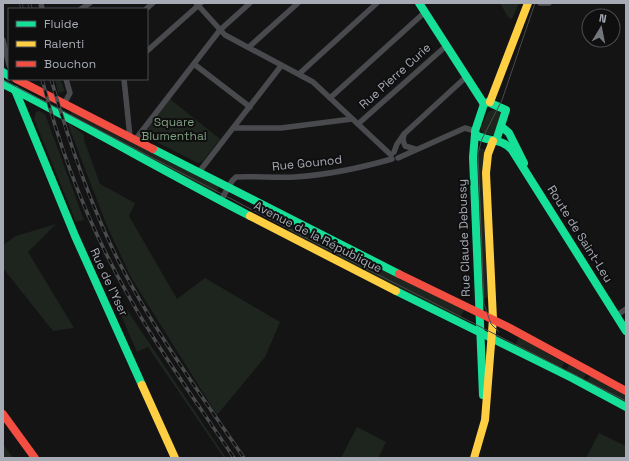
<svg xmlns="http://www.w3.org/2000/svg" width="629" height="461" font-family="'Space Grotesk',sans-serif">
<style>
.green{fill:#1e251f}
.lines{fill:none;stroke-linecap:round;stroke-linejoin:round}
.street{stroke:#494a4d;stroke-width:5.5}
.fast{stroke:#16e098;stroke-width:8}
.slow{stroke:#ffcf43;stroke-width:8}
.jam{stroke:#f24e42;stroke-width:8}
.tram{stroke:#494b4d;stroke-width:1}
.rail-casing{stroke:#494b4d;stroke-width:3.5}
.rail{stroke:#0f0f10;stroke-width:2;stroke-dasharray:6;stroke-linecap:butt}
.labels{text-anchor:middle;stroke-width:4;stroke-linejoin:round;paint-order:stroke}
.street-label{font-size:12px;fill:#a6abb5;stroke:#0f0f10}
.park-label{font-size:12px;fill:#7e9f80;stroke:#0f0f10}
</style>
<rect width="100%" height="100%" fill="#141415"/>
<g class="green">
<polygon points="500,3 519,3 512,19 508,17"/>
<polygon points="55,79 60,79 65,91 58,93"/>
<polygon points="170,99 220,139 203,161 198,163 145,136 145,132"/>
<polygon points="494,109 501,113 494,135 483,134 481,128 488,112"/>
<polygon points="39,111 45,114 84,220 76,222 34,119 36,112"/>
<polygon points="72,111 219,187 217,191 214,193 70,115"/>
<polygon points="67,122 84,135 84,140 100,184 135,203 129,216 177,299 205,278 280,322 265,357 217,415 132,279 107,226"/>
<polygon points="476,146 486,150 490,298 480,298"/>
<polygon points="292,222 464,310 458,321 287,232"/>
<polygon points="56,224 28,252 74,328 53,331 3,268 3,245 16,236"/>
<polygon points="127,310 226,458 224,458 148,347 137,352 121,315"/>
<polygon points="519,337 564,363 561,370 515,346"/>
<polygon points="569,365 586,374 582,381 565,372"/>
<polygon points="590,376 626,394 626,403 586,383"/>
<polygon points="357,427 386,442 378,458 341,458"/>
<polygon points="599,433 626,446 626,458 586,458"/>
<polygon points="3,444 13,458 3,458"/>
</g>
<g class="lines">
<g class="street">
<polyline points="41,3 42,9"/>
<polyline points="196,3 225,35 313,82 391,155"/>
<polyline points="540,3 549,3"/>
<polyline points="81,9 90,3"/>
<polyline points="146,9 153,3"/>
<polyline points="3,40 9,65"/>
<polyline points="249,47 298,3"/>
<polyline points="147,51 201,3"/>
<polyline points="194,64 250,107"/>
<polyline points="299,74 377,3"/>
<polyline points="124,79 130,137"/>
<polyline points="330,98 425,12"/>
<polyline points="64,104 70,93 66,79"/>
<polyline points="358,124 446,46"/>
<polyline points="234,128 281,128 352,119"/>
<polyline points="404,134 403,140 405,146 415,149"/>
<polyline points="135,140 220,30 250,3"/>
<polyline points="394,152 397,144 404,134 466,77"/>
<polyline points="398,158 465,128 475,131"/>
<polyline points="199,172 281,66"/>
<path d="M221 200 232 181 236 177C255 176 275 178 295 177 328 175 360 168 392 159"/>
<polyline points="617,315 626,309"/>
</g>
<g class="fast">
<polyline points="419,3 484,104"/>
<polyline points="3,72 9,76"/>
<path d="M3 84C86 126 167 173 250 216"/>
<polyline points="15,90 75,236 142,385"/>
<polyline points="502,127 509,133 524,163"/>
<polyline points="475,134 473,157 483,395"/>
<path d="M496 141 506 110 488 102 484 104 475 131 476 135C488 142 502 138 512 150L626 331"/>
<polyline points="153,149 399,274"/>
<polyline points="396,291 572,378 626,407"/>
</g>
<g class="slow">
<polyline points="490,102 528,3"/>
<polyline points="250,216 396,291"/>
<polyline points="142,385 175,458"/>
<polyline points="474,458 485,420 493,319 486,173 488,154 493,141"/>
</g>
<g class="jam">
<polyline points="16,79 153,149"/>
<polyline points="399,274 510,328 626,391"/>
<polyline points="3,414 35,458"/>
</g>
<g class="tram">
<polyline points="3,80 312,241 626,401"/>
<polyline points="499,332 491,324 484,304 478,153 482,139 502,100 535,3"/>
</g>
<defs>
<g id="rail">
<polyline points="21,3 22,9"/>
<polyline points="29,3 31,9"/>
<path d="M42 79C61 154 90 228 128 295 160 352 198 404 234 458"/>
<path d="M51 79C69 142 90 205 120 264 155 332 201 395 244 458"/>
</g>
</defs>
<use href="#rail" class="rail-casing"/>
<use href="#rail" class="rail"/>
</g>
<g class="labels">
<g class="street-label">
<text transform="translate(395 76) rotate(-42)" y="4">Rue Pierre Curie</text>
<text transform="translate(307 163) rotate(-6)" y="4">Rue Gounod</text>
<text transform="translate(580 234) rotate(58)" y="4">Route de Saint-Leu</text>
<text transform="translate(318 237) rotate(27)" y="4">Avenue de la République</text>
<text transform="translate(464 238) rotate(-92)" y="4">Rue Claude Debussy</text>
<text transform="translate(109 282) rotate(65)" y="4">Rue de l'Yser</text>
</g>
<g class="park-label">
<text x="174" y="126">Square<tspan x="174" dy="14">Blumenthal</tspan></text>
</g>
</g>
<rect width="629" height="461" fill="none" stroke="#a6abb5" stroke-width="8"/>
<rect x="8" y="8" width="140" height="72" fill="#0f0f10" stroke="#4b4d52"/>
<rect x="16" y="21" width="20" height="6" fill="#16e098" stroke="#4b4d52"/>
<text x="44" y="28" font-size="12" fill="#a6abb5">Fluide</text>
<rect x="16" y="41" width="20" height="6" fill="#ffcf43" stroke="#4b4d52"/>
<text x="44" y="48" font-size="12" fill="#a6abb5">Ralenti</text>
<rect x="16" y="61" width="20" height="6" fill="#f24e42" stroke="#4b4d52"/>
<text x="44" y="68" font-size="12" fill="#a6abb5">Bouchon</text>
<g transform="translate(601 28) rotate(10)"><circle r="19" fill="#0f0f10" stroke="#4b4d52"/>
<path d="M0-3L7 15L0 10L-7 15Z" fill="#73767d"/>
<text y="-6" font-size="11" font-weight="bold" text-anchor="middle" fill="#a6abb5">N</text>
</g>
</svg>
